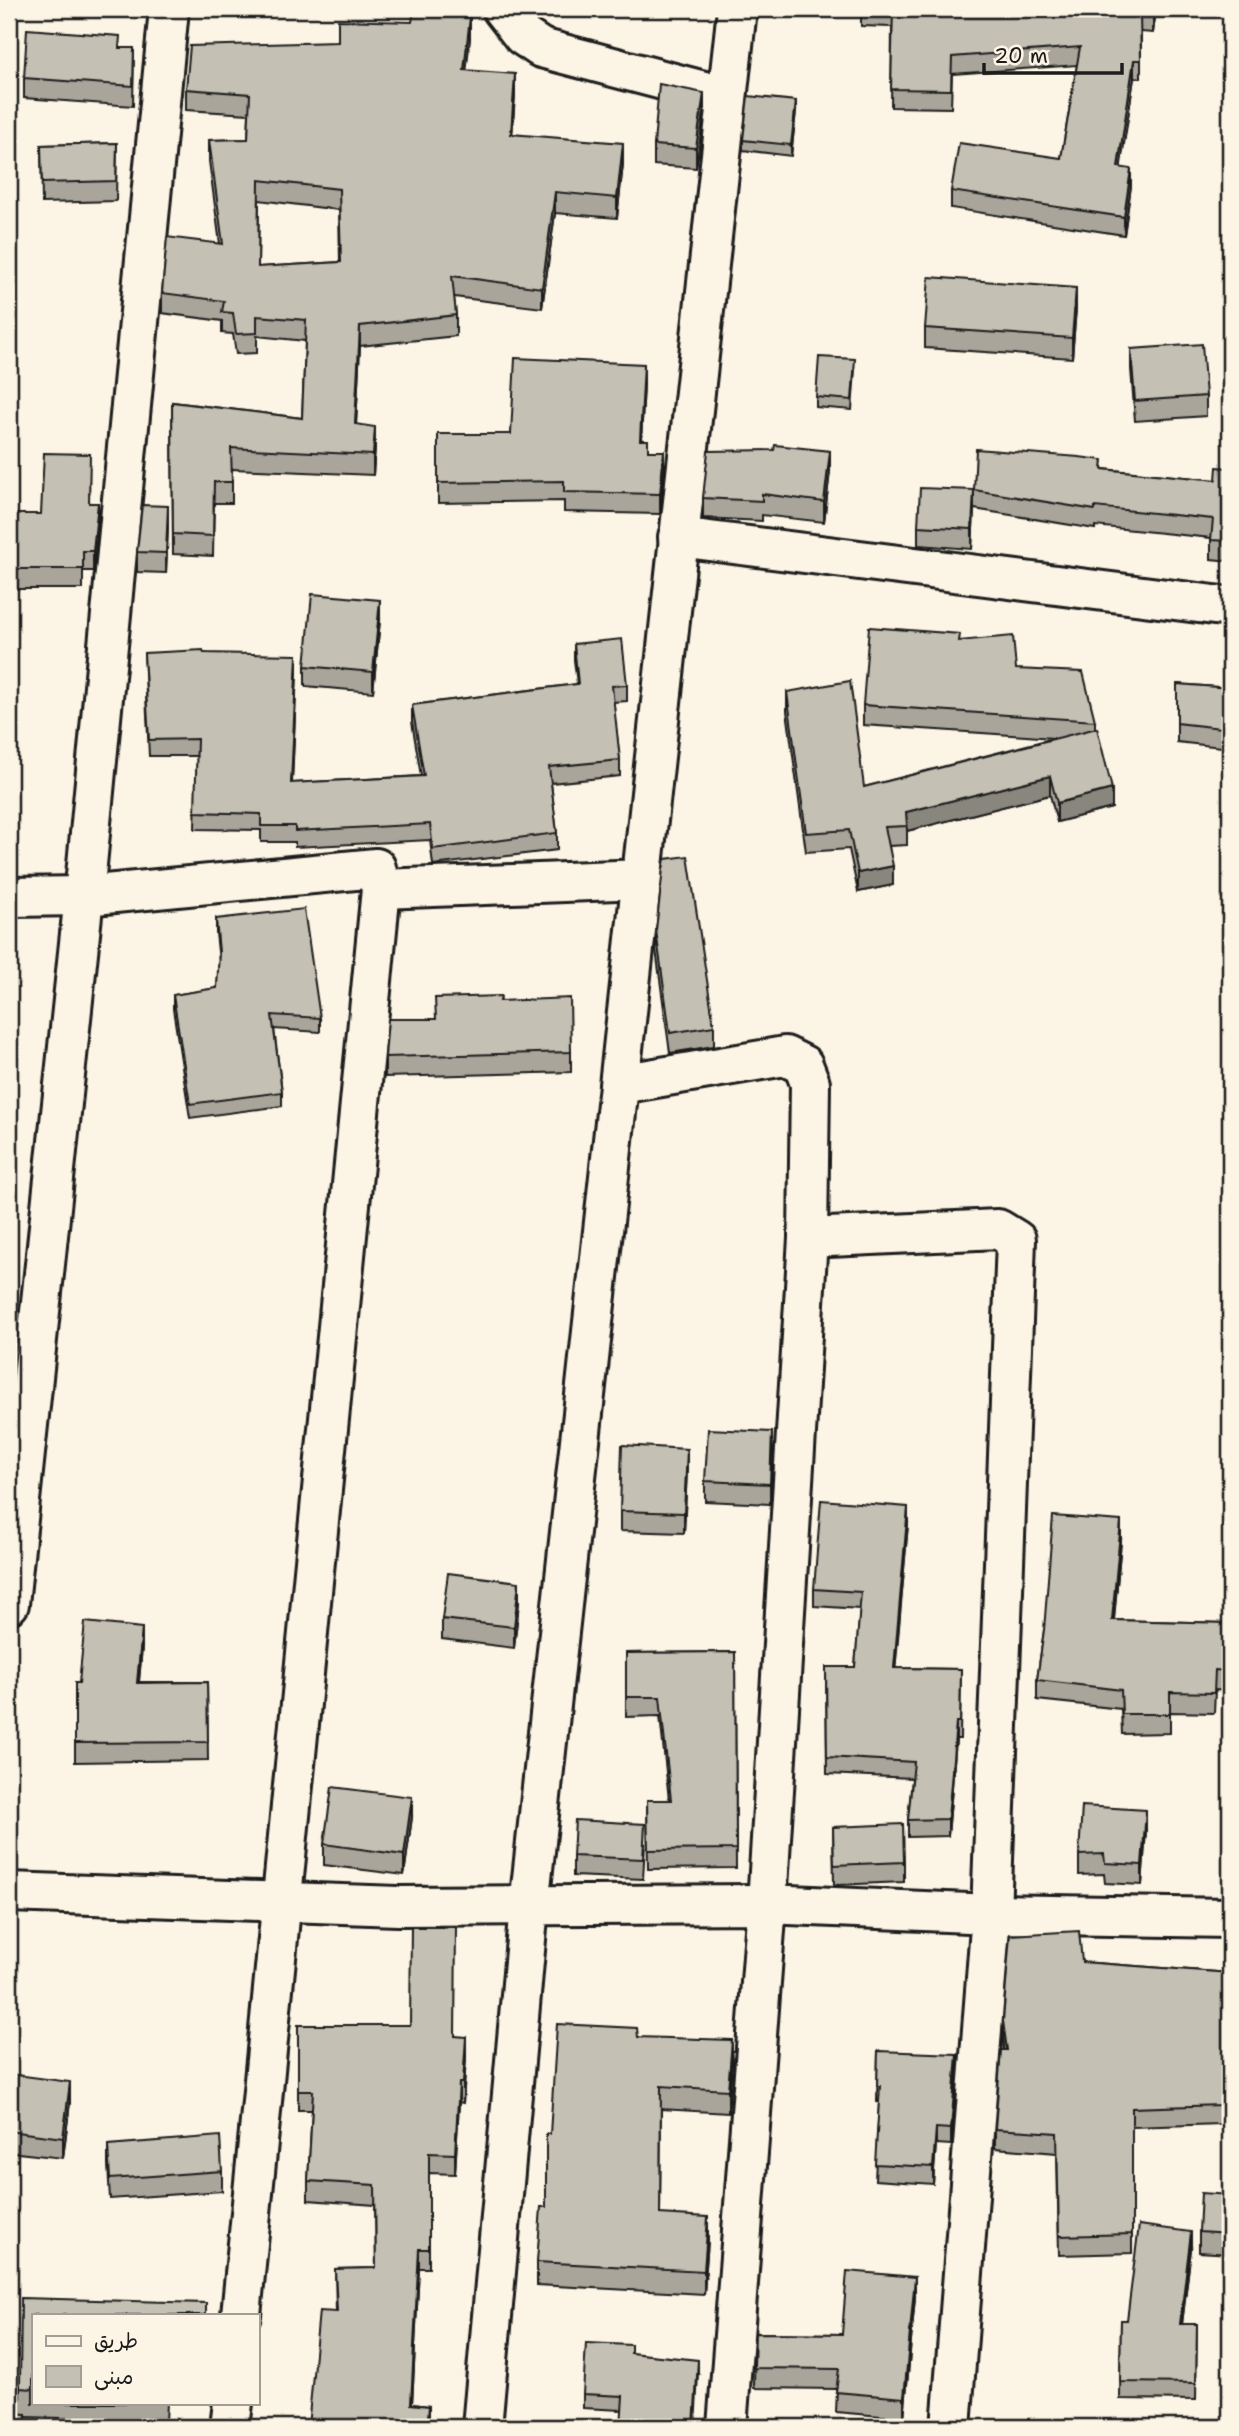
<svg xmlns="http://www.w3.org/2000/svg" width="1239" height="2436" font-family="'Shantell Sans','Playpen Sans Arabic',sans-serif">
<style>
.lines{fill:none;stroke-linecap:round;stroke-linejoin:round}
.minor-casing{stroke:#1c1c1c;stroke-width:44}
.minor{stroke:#fcf5e5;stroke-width:38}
.wall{fill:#a9a59a;stroke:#1c1c1c;stroke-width:2;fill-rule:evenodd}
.shaded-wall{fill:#89867d;stroke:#1c1c1c;stroke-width:2}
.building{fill:#c4c0b3;stroke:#1c1c1c;stroke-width:2;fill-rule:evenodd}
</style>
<rect width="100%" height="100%" fill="#fcf5e5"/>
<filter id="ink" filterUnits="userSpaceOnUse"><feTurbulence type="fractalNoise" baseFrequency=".0143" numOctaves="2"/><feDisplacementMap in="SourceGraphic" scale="14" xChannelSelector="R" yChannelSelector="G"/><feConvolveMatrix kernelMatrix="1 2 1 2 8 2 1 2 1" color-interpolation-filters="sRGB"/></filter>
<g filter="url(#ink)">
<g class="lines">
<defs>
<g id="minor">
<polyline points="502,9 523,36 541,48 727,97"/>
<polyline points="678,537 1230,607"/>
<polyline points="9,897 84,896 376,868 381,889 643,879"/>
<polyline points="620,1084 785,1056 803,1065 810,1083 808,1238 767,1904 727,2427"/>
<polyline points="808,1238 998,1229 1016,1240 991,1914 951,2427"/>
<polyline points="9,1604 84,896 169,9"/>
<polyline points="9,1892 398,1906 767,1904 991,1914 1230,1918"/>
<polyline points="241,2315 381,889"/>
<polyline points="230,2427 233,2403"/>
<polyline points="482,2427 529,1906 737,9"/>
</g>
</defs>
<use href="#minor" class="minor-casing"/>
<use href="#minor" class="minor"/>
</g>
<g class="wall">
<polygon points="861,9 1156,9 1153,33 1141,32 1141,78 1134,78 1120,167 1131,186 1124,235 951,208 951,191 1061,158 1077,65 952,74 951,108 891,107 892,27 861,26"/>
<path d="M470 38 466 70 515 94 512 134 623 164 617 218 555 213 542 308 454 297 456 315V336L360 346 356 424 375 447 373 475 232 469V503H214L213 556 173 554 172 402 302 418 305 341 257 336V353L236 354 233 334 222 333V321L162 313V293L220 244 209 161V140L248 139 249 114 186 110V89L338 42ZM259 200 339 210 340 262 258 267Z"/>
<polygon points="120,48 134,48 133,106 24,98 24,78"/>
<polygon points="796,111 791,156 743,150 743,140"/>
<polygon points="704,113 696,168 654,165 654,145"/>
<polygon points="117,143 116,201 42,203 41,145"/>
<polygon points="1076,308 1072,358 925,348 925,328"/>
<polygon points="1131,349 1206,396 1206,416 1135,421 1131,369"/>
<polygon points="855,370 852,410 816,407 816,397"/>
<polygon points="644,384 641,440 648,451 664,471 660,514 564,512 564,501 438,503 438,434 511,434"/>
<polygon points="1230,468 1230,561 1211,559 1211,538 1095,526 1095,529 974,509 972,549 918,545 918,526 974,490 1103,469 1216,480"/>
<polygon points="830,471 824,522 762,515 762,521 703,518 703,498"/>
<polygon points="90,503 98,524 93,571 83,571 83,589 9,589 9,514 41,514"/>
<polygon points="168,526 166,573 137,572 137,552"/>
<polygon points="380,620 373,692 305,686 305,666"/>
<polygon points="960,641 1016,669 1095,721 1095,728 1112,808 1057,822 1050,795 907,831 907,845 889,846 893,885 858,892 849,849 806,852 787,711 787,692 864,787 1054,738 863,725 863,705"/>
<polygon points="574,644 627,685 627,701 613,702 620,760 620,776 551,783 557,833 557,850 433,865 430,840 295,847 295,842 261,842 261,830 195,829 197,756 149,756 144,653 204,653 297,671 292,783 421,776 412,722 412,705 577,684 574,660"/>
<polygon points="1177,684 1230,688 1230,748 1177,742"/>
<polygon points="216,919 320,1018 320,1032 274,1029 282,1092 282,1106 190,1118 173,1009 173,995 217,988 219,961 216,933"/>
<polygon points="656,930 714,1026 714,1046 670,1053 656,950"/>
<polygon points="501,1001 571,1052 571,1072 385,1077 385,1057 435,1019"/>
<polygon points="772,1452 770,1504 705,1501 705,1481"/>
<polygon points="687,1469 684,1533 620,1531 620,1511"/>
<polygon points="908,1524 895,1668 961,1669 960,1739 956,1739 948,1836 908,1837 908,1820 912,1778 827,1774 826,1667 855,1667 860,1609 814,1606 814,1589"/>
<polygon points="1121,1541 1114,1620 1228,1623 1230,1600 1230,1691 1215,1690 1214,1713 1170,1712 1170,1733 1122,1734 1121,1709 1037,1700 1037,1680 1044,1630"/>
<polygon points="519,1602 514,1648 442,1639 442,1619"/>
<polygon points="142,1647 139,1682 207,1682 208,1760 75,1762 75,1683 79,1683"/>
<polygon points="735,1652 736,1868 648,1869 647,1800 669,1800 660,1716 626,1717 626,1653"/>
<polygon points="412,1817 404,1875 324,1865 324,1844"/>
<polygon points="833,1827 904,1862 904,1882 834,1885"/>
<polygon points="1146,1830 1142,1885 1105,1883 1104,1874 1079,1875 1079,1855"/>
<polygon points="645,1844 643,1879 573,1876 573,1856"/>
<polygon points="1082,1962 1230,1973 1221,2124 1132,2127 1132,2253 1059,2255 1057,2153 995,2148 995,2129 1004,2050 1003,2021"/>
<polygon points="298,2025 456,2036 466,2057 463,2103 459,2102 455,2174 429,2173 429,2268 419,2268 412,2404 429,2406 429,2427 308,2427 336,2312 335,2269 376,2268 375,2205 308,2200 308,2181 312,2110 298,2110"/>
<polygon points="638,2037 732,2063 728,2113 661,2109 660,2214 708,2240 704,2294 537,2285 537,2262 546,2207 550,2134"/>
<polygon points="878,2051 957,2070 951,2145 936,2144 933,2184 875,2180 879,2102 877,2102"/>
<polygon points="9,2074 70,2102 63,2158 9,2152"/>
<polygon points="108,2145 222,2171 222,2191 110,2199 108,2165"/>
<polygon points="1230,2195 1230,2254 1199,2252 1199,2232"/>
<polygon points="1191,2249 1182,2324 1197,2324 1196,2400 1120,2399 1121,2320 1127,2320"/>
<polygon points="915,2297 904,2418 836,2412 837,2389 754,2388 755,2333 842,2334"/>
<polygon points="33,2315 33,2403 167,2403 166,2421 26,2417 26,2427 20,2413 20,2388"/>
<polygon points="631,2353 698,2374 622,2410 583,2408 583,2394"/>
</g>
<g class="shaded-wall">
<polygon points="1154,9 1156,9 1153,33 1153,15"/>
<polygon points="470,17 470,38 464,90 464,70"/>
<polygon points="1134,60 1134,78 1118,184 1118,167"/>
<polygon points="515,74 515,94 511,154 511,134"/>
<polygon points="704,93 704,113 696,168 696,148"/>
<polygon points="796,101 796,111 791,156 791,145"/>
<polygon points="623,143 623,164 617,218 617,198"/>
<polygon points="1131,169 1131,186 1124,235 1124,217"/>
<polygon points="555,192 555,213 542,308 542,288"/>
<polygon points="1076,288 1076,308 1072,358 1072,338"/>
<polygon points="360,326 360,346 355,445 355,424"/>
<polygon points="644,364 644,384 640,460 640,440"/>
<polygon points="375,427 375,447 373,475 373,455"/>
<polygon points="664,451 664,471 660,514 660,494"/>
<polygon points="830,451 830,471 824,522 824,502"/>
<polygon points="974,490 974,509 972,549 972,529"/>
<polygon points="98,503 98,524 93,571 93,551"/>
<polygon points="168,506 168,526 166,573 166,553"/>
<polygon points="380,600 380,620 373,692 373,672"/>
<polygon points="297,655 297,671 291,799 291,783"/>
<polygon points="1050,776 1050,795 907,831 906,812"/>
<polygon points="1112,789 1112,808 1057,822 1057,803"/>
<polygon points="893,866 893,885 858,892 858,873"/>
<polygon points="772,1432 772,1452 770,1504 770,1484"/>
<polygon points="687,1449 687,1469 684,1533 684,1513"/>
<polygon points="908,1507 908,1524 894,1685 894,1668"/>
<polygon points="1121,1521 1121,1541 1112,1639 1112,1620"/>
<polygon points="519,1582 519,1602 514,1648 514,1627"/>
<polygon points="142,1628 142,1647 137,1701 137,1683"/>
<polygon points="956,1722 956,1739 948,1836 948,1819"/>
<polygon points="412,1797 412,1817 404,1875 404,1855"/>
<polygon points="1146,1810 1146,1830 1142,1885 1142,1865"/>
<polygon points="1230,1996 1230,2016 1221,2124 1221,2105"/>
<polygon points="466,2037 466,2057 463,2103 463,2083"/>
<polygon points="732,2040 732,2063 728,2113 728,2090"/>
<polygon points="957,2054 957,2070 951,2145 951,2129"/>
<polygon points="70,2082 70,2102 63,2158 63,2138"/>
<polygon points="459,2083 459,2102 455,2174 455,2154"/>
<polygon points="936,2128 936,2144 933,2184 933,2167"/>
<polygon points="708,2217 708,2240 704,2294 704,2271"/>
<polygon points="1191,2232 1191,2249 1180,2341 1180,2324"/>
<polygon points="419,2249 419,2268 411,2424 411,2404"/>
<polygon points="915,2277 915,2297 904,2418 904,2398"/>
<polygon points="698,2360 698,2374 695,2427 694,2427"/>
</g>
<g class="building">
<polygon points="886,9 1154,9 1153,15 1140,14 1141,60 1134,60 1118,167 1131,169 1124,217 951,191 959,143 1061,158 1080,47 952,57 951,90 891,89 893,9"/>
<path d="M414 10 470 17 464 70 515 74 511 134 623 143 617 198 555 192 542 288 452 276 456 315 360 326 355 424 375 427 373 455 231 448 232 482H214L213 536 173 534 172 402 302 418 306 320 257 316V333L236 334 233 313 222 312 224 301 162 293 167 237 223 244 209 140 248 139 250 94 186 89 190 46 338 42V20L412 22ZM259 180 339 189 341 262 258 267Z"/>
<polygon points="27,29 120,36 119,48 134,48 133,86 24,78"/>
<polygon points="659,84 704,93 696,148 654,145"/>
<polygon points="748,96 796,101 791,145 743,140"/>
<polygon points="117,143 116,181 42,183 41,145"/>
<polygon points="929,277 1076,288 1072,338 925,328"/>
<polygon points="1202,344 1206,396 1135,401 1131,349"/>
<polygon points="819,357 855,359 852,400 816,397"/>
<polygon points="515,358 644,364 640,440 648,440 648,451 664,451 660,494 564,492 564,481 438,483 438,434 511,434"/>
<polygon points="775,445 830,451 824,502 762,494 762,501 703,498 708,451 774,450"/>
<polygon points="976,449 1079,457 1103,460 1102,469 1216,480 1217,467 1230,468 1230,541 1211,540 1213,519 1095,507 1095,510 974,490 972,529 918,526 920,488 974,490"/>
<polygon points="44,453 90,454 89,503 98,503 93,551 83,551 83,569 9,569 9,514 41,514"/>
<polygon points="142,505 168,506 166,553 137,552"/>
<polygon points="312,594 380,600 373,672 305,666"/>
<polygon points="869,627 960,634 959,641 1013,636 1016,669 1083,672 1095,721 863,705"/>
<polygon points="622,639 627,685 612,686 620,760 549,767 557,833 433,849 430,824 295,831 295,826 261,826 261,814 195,812 197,739 149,740 144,653 203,650 204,653 297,655 291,783 424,776 412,705 578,684 574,644"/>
<polygon points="850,681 864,787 1097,728 1112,789 1057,803 1050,776 906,812 907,826 885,827 893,866 858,873 849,830 806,833 787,692"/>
<polygon points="1177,684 1230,688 1230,729 1177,723"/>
<polygon points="688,856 714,1026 670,1033 656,930 663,869 665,859"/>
<polygon points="304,909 320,1018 272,1015 282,1092 190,1104 173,995 217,988 219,952 216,919"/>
<polygon points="501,996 500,1001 570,998 571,1052 385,1057 388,1019 436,1019 435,998"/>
<polygon points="708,1429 772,1432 770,1484 705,1481"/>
<polygon points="622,1445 687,1449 684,1513 620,1511"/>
<polygon points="821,1500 908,1507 894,1668 961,1669 960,1722 956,1722 948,1819 908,1820 914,1762 827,1757 826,1667 855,1667 861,1592 814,1589"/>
<polygon points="1053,1516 1121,1521 1112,1620 1228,1623 1230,1600 1230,1671 1215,1670 1214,1693 1170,1692 1170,1714 1122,1714 1121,1690 1037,1680 1044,1630"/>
<polygon points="448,1573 519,1582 514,1627 442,1619"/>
<polygon points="85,1622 142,1628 137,1683 207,1682 208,1742 75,1743 75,1683 79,1683"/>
<polygon points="735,1652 736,1849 648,1850 647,1800 671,1800 660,1697 626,1697 626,1653"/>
<polygon points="332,1787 412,1797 404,1855 324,1844"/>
<polygon points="1082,1806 1146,1810 1142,1865 1105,1863 1104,1854 1079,1855"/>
<polygon points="575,1820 645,1824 643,1859 573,1856"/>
<polygon points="903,1824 904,1862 834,1865 833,1827"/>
<polygon points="411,1927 456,1927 455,2036 466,2037 463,2083 459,2083 455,2154 429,2153 429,2249 419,2249 411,2404 429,2406 427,2427 308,2427 319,2311 337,2312 335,2269 376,2268 375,2185 308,2181 313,2091 298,2091 298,2025 410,2025"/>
<polygon points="1079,1931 1082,1962 1230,1973 1230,1996 1221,2105 1132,2108 1132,2234 1059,2236 1057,2133 995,2129 1001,2050 1007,2050 1003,2021 1010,1935"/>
<polygon points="557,2024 637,2028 638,2037 732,2040 728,2090 661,2086 660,2214 708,2217 704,2271 537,2262 541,2207 546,2207 546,2134 550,2134"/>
<polygon points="878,2051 957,2054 951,2129 936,2128 933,2167 875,2164 880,2086 877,2086"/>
<polygon points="9,2074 70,2082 63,2138 9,2131"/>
<polygon points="220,2136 222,2171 110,2179 108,2145"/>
<polygon points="1201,2193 1230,2195 1230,2234 1199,2232"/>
<polygon points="1139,2225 1191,2232 1180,2324 1197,2324 1196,2383 1120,2382 1121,2320 1127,2320"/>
<polygon points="847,2271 915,2277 904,2398 836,2392 839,2369 754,2368 755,2333 842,2334"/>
<polygon points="21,2298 206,2303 206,2315 33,2315 33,2389 20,2388"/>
<polygon points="586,2343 631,2345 631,2353 698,2360 694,2427 621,2427 623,2396 583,2394"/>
<polygon points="9,2413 26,2414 25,2427 9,2427"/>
</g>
</g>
<rect width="1239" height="2436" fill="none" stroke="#fcf5e5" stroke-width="35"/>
<rect x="18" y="18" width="1204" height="2401" fill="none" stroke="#1c1c1c" stroke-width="2.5" filter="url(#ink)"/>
<rect x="32" y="2314" width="228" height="91" fill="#fcf5e5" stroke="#a29e95" stroke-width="2"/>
<rect x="46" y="2336" width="35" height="10" fill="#fcf5e5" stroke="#a29e95" stroke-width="2"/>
<text x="94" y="2348" font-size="21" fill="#1c1c1c">طريق</text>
<rect x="46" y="2366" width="35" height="21" fill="#c4c0b3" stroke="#a29e95" stroke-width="2"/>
<text x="94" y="2384" font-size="21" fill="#1c1c1c">مبنى</text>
<path d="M984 63v10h138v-10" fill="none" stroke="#1c1c1c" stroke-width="3.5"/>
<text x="994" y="63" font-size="21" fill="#1c1c1c" stroke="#fcf5e5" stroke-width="5" paint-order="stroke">20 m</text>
</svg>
